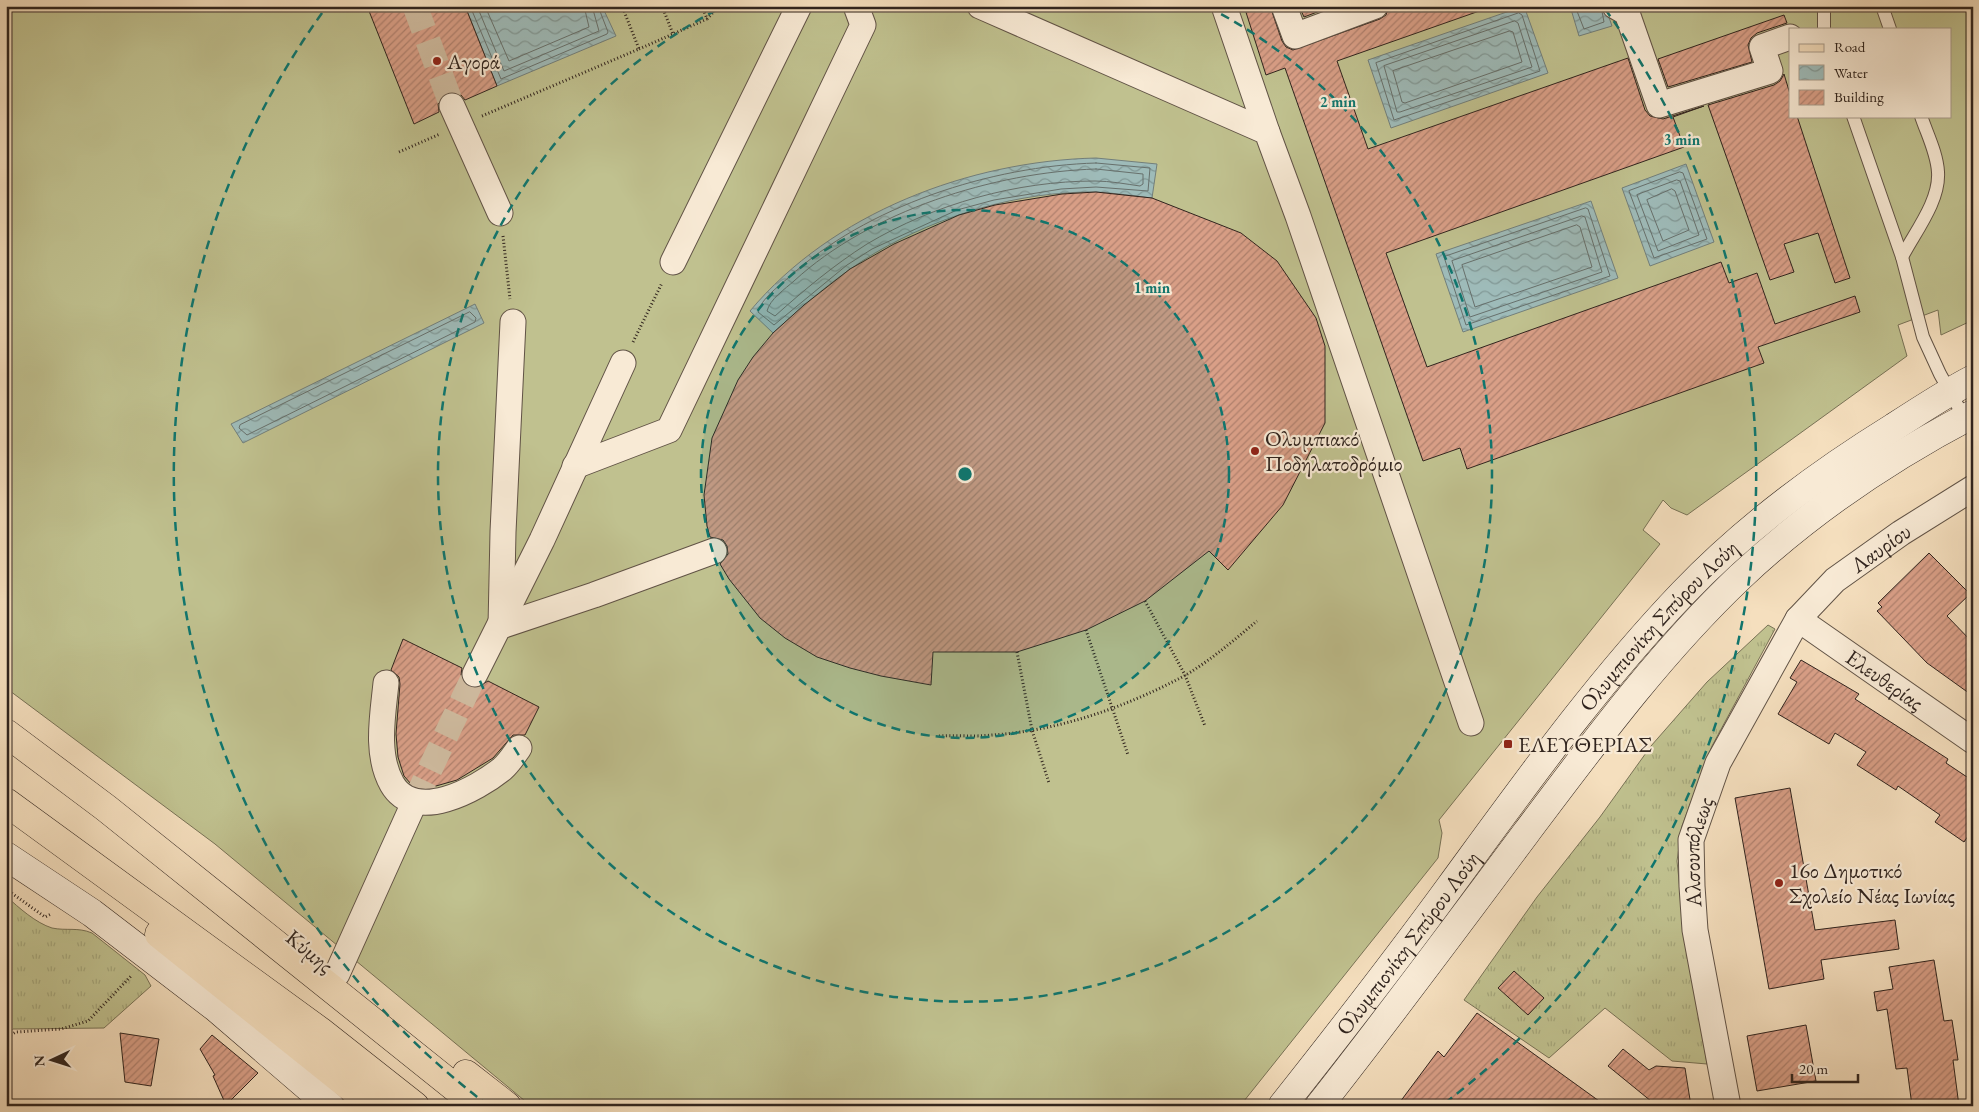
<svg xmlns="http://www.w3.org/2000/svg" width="1979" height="1112" font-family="'EB Garamond',serif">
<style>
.grass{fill:url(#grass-tufts);stroke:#787256}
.garden{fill:#c0c18f;stroke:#787256;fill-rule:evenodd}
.water{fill:url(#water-waves);stroke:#727f7b}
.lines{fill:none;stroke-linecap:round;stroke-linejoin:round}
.shore{stroke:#67706c;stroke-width:1}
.building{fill:url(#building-hatch);stroke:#30241e}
.street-tunnel{stroke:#ceba9e;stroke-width:25;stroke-dasharray:25 12;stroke-linecap:butt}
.lane-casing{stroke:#615346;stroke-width:14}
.street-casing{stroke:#615346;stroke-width:27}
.secondary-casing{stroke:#30241e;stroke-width:29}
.primary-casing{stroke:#30241e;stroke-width:29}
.path{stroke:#30241e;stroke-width:3;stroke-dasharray:1 2.5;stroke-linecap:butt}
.lane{stroke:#f8ead5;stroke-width:12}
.street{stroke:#f8ead5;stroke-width:25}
.secondary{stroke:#f8ead5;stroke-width:28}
.primary{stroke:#f5dfbe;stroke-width:28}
.ring{fill:none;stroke:#0f766e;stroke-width:2.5;stroke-dasharray:9 6}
.poi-dot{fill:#8f2418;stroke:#f8ead5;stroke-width:2}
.labels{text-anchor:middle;stroke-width:4.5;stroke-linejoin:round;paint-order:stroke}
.poi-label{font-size:22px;fill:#30241e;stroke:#f8ead5;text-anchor:start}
.street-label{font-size:22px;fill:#30241e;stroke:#f8ead5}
.centre{fill:#0f766e;stroke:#f8ead5;stroke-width:2.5}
.ring-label{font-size:15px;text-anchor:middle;font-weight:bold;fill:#0f766e;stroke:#f8ead5;stroke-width:4.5;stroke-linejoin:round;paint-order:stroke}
</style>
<defs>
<pattern id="grass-tufts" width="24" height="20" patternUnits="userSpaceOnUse" patternTransform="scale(1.25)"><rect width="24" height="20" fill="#c0c18f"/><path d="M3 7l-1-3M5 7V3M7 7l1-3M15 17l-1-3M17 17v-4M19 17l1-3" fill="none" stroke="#a5a67b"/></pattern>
<pattern id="water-waves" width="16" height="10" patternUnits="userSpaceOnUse" patternTransform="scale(1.25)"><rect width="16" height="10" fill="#9ebbb9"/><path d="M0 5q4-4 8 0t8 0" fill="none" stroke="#819896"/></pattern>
<pattern id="building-hatch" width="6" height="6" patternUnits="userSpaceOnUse" patternTransform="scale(1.25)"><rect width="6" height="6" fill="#d99f87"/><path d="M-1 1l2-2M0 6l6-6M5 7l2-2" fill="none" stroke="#b0816e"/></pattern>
</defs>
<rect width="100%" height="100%" fill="#f5dfbe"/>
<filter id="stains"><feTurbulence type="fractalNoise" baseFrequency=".004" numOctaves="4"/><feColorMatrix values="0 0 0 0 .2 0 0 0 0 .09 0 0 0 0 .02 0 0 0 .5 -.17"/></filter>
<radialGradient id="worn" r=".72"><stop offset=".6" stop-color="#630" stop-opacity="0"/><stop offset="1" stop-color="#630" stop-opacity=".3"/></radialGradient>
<g class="grass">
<polygon points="1768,625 1775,629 1712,746 1682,826 1677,861 1682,909 1707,1064 1672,1061 1605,1008 1549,1058 1464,1000 1537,897 1600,817 1651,746 1707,682"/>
<path d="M6 896C19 908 36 923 52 928 66 931 78 927 92 933L145 975 151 986 104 1028 13 1029 6 1034Z"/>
</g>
<path class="garden" d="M6 6H1973V320L1941 335 1938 310 1898 325 1907 356 1687 515 1671 508 1663 500 1643 530 1660 544 1439 820 1442 833 1438 858 1240 1106H531L215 844 6 688ZM1790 29H1950V116H1790Z"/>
<g class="water">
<polygon points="465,6 602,6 616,36 497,86"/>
<polygon points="1524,6 1548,73 1391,128 1368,60"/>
<polygon points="1570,6 1605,6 1612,26 1579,36"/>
<path d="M1096 158 1157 164 1152 198C1134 196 1115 193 1096 192 1020 191 940 215 875 253 838 275 805 304 773 333L750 311C832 213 969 161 1096 158Z"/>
<polygon points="1686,164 1714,242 1650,266 1622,188"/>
<polygon points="1591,201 1618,278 1463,332 1436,254"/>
<polygon points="475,304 484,323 243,443 231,424"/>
</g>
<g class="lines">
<g class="shore">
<polyline points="470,6 501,79 607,34 608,32 598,6"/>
<polyline points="477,6 504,71 599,31 592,6"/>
<polyline points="485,6 509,61 589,27 584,6"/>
<polyline points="1575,6 1584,29 1604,22 1601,6"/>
<polygon points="1519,13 1522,15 1540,71 1394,120 1376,63"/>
<polygon points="1515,21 1518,23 1532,67 1400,112 1397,112 1384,66"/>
<polygon points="1510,31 1513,32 1522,62 1405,103 1402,102 1393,71"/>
<path d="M1096 163 1150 168 1148 191 1096 187 1061 189 994 200 957 210 872 249 847 265 774 325 758 312C761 299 778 287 788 278 866 206 991 166 1096 163Z"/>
<path d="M1096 169 1143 174V184L1140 186C1126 184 1110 181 1095 181 1017 181 934 204 867 244 834 265 804 290 775 316L767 311C770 299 785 289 794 281 870 211 994 172 1096 169Z"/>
<polygon points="1680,172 1683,173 1707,239 1654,258 1629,191"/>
<polygon points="1677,180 1680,181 1699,235 1658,251 1637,195"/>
<polygon points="1672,189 1675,191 1689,230 1663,241 1647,200"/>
<polygon points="1586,208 1588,209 1610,276 1466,325 1444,257"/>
<polygon points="1582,216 1585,217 1602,272 1470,317 1452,261"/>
<polygon points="1577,225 1580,227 1592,267 1475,307 1462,265"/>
<polygon points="470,312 476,318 475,322 247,435 239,428 240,425"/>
</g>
</g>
<g class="building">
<polygon points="367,6 465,6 497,86 465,100 461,95 454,92 446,93 438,104 439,112 414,124"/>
<polygon points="1244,6 1270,6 1282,41 1286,47 1293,50 1380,19 1386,15 1389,6 1485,6 1485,9 1337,61 1368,149 1628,58 1645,110 1650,116 1663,119 1704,106 1673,117 1684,147 1386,253 1427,367 1721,262 1729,283 1757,273 1775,324 1855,296 1860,312 1758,347 1764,363 1467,469 1460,448 1423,461 1285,68 1266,75"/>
<polygon points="1299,6 1333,6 1304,17"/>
<polygon points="1784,15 1787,23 1757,33 1751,38 1748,45 1752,62 1668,87 1658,59"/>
<polygon points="1784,74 1790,94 1790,116 1797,116 1850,278 1835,283 1818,233 1784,244 1794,272 1770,280 1708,105 1774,85 1780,81"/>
<polygon points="1096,192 1152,198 1241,233 1277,261 1316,318 1325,346 1325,423 1283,505 1228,570 1209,551 1145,601 1086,630 1017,652 933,652 931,685 881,676 850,668 817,657 785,638 760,618 729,579 720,564 728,554 727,546 723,540 710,537 707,526 704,495 712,438 738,380 753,357 773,333 804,305 850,269 894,244 959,215 995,205 1062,194"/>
<polygon points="1929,553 1970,594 1947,616 1973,643 1973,696 1927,663 1877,611 1882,607 1878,603"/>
<polygon points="403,639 462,668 461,675 468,687 476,688 488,681 539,707 525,735 513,735 493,758 457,780 429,788 411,784 404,776 398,757 396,734 400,684 399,677 391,670"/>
<polygon points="1801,660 1859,694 1855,699 1948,759 1946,763 1973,781 1973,829 1964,842 1935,822 1940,815 1898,786 1896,790 1857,765 1866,752 1835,733 1829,744 1778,714 1797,682 1790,678"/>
<polygon points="1790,788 1815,930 1895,920 1899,949 1821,960 1824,979 1769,989 1735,798"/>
<polygon points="1934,960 1944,1021 1952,1020 1958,1060 1953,1060 1959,1106 1912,1106 1907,1068 1896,1069 1887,1009 1877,1011 1874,992 1893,989 1889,967"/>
<polygon points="1514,971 1544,998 1528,1015 1498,988"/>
<polygon points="1477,1013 1502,1031 1606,1106 1397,1106 1438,1051 1444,1057"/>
<polygon points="1806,1025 1816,1081 1757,1091 1747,1036"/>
<polygon points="120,1033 159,1039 151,1086 125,1082"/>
<polygon points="212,1035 258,1073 226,1105 213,1076 215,1075 200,1049"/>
<polygon points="1623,1049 1649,1070 1656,1066 1685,1068 1691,1106 1657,1106 1608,1066"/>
</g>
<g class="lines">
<g class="street-tunnel">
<polyline points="415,6 452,106"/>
<polyline points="414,803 475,674"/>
</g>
<defs>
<g id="lane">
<polyline points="1824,6 1824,29"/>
<polyline points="1882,6 1890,29"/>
<polyline points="1853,116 1902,257 1923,337 1940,374 1965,419"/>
<path d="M1902 257C1915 232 1940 201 1938 172 1937 153 1927 134 1921 116"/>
</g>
<g id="street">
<polyline points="980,6 1267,132 1298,216 1471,723"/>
<polyline points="1224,6 1267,132"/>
<polyline points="1284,6 1295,36 1375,6"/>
<polyline points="1615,6 1627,13 1659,105 1770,71 1762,47 1790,37"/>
<polyline points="452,106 500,213"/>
<polyline points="673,262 799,6"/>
<polyline points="513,322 503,532 501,626 594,595 714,551"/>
<polyline points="575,466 669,430 863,25 856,6"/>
<path id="s1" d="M1798 619 1973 741"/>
<polyline points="475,674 542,540 623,363"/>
<path d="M386 683C383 714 375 754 392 784 415 824 477 789 502 769 509 763 514 755 519 748"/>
<polyline points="337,974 414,803"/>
<path id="s2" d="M1728 1106 1695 930 1692 886 1691 840 1718 763 1798 619 1835 580 1901 533 1973 488"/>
</g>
<g id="secondary">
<polyline points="6,856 92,913 216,1008 330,1106"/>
<path id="s3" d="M1282 1106C1339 1034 1395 962 1449 888 1523 787 1596 684 1683 593 1745 528 1818 474 1894 427 1920 410 1946 393 1973 379"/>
<path d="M1319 1106C1390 1016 1458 924 1526 833 1593 744 1659 654 1740 577 1808 513 1889 458 1973 414"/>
</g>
<g id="primary">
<polyline points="6,733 106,808 478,1106"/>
<polyline points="6,802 320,1031 415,1106"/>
<polyline points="159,934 374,1106"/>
<polyline points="466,1074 507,1106"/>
</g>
</defs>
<use href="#lane" class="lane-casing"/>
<use href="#street" class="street-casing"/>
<use href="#secondary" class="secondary-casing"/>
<use href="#primary" class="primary-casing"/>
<g class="path">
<polyline points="662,6 673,34"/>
<polyline points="702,6 707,19 719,6"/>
<polyline points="639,49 707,19"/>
<polyline points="482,116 639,49 622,6"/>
<polyline points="399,152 440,134"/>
<polyline points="503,236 510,299"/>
<polyline points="633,342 662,283"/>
<polyline points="1145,601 1185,675 1205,726"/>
<polyline points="1086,630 1128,755"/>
<polyline points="1017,652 1032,730 1049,783"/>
<path d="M939 736C956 735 974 737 992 735 1058 731 1126 707 1184 676 1210 661 1234 640 1257 621"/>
<polyline points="6,889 45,917 51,914"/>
<polyline points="6,1044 9,1036 16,1032 61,1029 88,1021 132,975"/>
</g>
<use href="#lane" class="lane"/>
<use href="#street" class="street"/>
<use href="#secondary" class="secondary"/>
<use href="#primary" class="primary"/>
</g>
<circle cx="965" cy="474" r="264" fill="#0f766e" fill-opacity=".12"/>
<g class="ring">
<circle cx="965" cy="474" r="264"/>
<path d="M1208 7A527 527 0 1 1 722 7"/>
<path d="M489 1106A791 791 0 0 1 325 9M1605 9A791 791 0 0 1 1441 1106"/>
</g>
<g class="poi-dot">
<circle cx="437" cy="61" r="5"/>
<circle cx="1255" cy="451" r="5"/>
<rect x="1503" y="739" width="10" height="10" rx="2.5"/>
<circle cx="1779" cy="883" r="5"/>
</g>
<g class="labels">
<g class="poi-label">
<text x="447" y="69">Αγορά</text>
<text x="1265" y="446">Ολυμπιακό<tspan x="1265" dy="25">Ποδηλατοδρόμιο</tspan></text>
<text x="1518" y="752">ΕΛΕΥΘΕΡΙΑΣ</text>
<text x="1789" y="878">16ο Δημοτικό<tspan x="1789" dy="25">Σχολείο Νέας Ιωνίας</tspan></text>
</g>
<g class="street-label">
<text dy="8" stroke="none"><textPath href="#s2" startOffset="625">Λαυρίου</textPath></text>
<text dy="8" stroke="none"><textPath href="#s3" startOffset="611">Ολυμπιονίκη Σπύρου Λούη</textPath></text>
<text dy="8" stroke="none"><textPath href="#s1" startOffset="106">Ελευθερίας</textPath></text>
<text dy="8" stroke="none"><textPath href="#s2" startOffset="258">Αλσουπόλεως</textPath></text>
<text dy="8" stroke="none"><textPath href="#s3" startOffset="206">Ολυμπιονίκη Σπύρου Λούη</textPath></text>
<text transform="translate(310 951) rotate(40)" y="8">Κύμης</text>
</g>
</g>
<circle cx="965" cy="474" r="8" class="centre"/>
<g class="ring-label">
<text x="1338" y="107">2 min</text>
<text x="1682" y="145">3 min</text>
<text x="1152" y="293">1 min</text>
</g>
<rect width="1979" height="1112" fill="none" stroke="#f5dfbe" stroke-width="25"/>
<rect x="8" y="8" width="1964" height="1097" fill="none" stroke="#30241e" stroke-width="2.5"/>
<rect x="12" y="12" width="1954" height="1087" fill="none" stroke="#30241e"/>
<rect x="1789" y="28" width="162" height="90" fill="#f8ead5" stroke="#a89b8c"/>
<rect x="1799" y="44" width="25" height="8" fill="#f5dfbe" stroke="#a89b8c"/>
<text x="1834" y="52" font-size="15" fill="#30241e">Road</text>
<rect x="1799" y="65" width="25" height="15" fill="url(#water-waves)" stroke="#a89b8c"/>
<text x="1834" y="78" font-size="15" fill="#30241e">Water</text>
<rect x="1799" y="90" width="25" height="15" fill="url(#building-hatch)" stroke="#a89b8c"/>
<text x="1834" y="102" font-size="15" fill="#30241e">Building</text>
<g transform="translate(52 1060) rotate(266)" stroke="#f8ead5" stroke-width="4" paint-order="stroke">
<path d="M0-4L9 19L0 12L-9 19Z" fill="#30241e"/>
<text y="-8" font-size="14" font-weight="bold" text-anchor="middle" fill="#30241e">N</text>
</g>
<path d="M1792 1074v8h66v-8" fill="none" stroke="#30241e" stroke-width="2.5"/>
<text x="1799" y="1074" font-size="15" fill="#30241e" stroke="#f8ead5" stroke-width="4" paint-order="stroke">20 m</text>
<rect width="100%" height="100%" filter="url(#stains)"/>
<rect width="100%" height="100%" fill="url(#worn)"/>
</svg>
